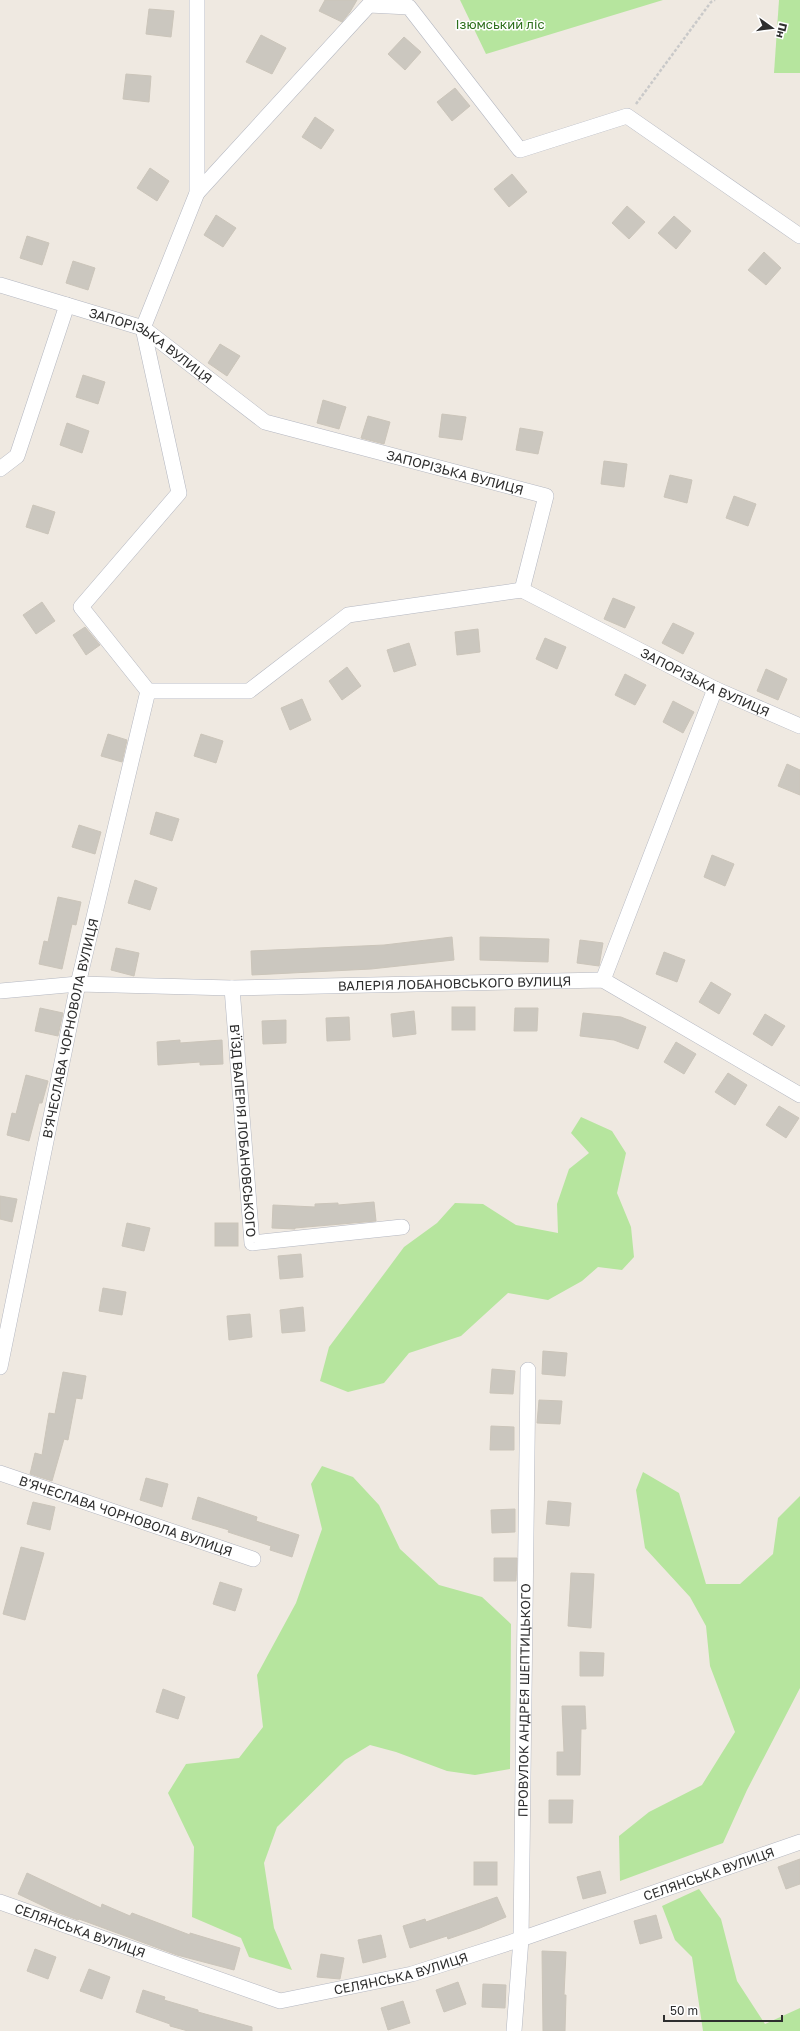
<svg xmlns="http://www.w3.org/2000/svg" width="800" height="2031" font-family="'Golos Text',sans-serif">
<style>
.green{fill:#b6e59e}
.building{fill:#cbc7bf;stroke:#cbc5ba}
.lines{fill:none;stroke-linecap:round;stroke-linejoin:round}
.minor-casing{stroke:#b4b7c1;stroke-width:16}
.path{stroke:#c9c9c9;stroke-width:2.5;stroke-dasharray:3 2;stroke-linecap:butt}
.minor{stroke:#fff;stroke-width:15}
.labels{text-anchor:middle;stroke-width:3;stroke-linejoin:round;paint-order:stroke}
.park-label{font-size:13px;fill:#2c6e1b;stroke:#fff}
.street-label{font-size:13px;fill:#2e2e2e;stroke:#fff}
</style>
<rect width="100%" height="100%" fill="#efe9e1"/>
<g class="green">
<polygon points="460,0 663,0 486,54"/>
<polygon points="779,0 800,0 800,73 774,73"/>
<polygon points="581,1117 612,1131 626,1153 617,1193 631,1227 634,1257 622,1270 598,1267 582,1281 548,1300 508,1293 461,1336 409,1353 384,1383 348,1392 320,1381 329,1347 384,1274 404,1247 437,1223 455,1203 483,1204 516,1225 558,1233 557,1204 569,1169 589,1153 571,1133"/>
<polygon points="322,1466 353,1477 379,1505 400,1549 439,1585 482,1597 511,1624 510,1769 475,1775 447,1771 396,1752 370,1745 345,1760 277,1827 264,1863 274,1928 292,1970 249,1957 241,1938 192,1917 194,1847 168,1793 186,1764 239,1758 263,1727 257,1675 296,1603 322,1529 311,1484"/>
<polygon points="643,1472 679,1493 706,1584 740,1584 773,1554 778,1518 800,1496 800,1688 747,1790 723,1843 620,1881 619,1836 649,1812 702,1785 735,1732 710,1666 706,1626 690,1597 645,1548 636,1490"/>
<polygon points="699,1889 721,1919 737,1981 765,2024 800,2008 800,2031 703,2031 692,1957 675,1940 662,1906"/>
</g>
<g class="building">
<polygon points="325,0 357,0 350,12 342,22 319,11"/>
<polygon points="149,9 174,11 171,37 146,34"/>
<polygon points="261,35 286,48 272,74 246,62"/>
<polygon points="404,37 421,52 405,70 388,54"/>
<polygon points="126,74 151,76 149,102 123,99"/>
<polygon points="455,88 470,106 452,121 437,102"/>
<polygon points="315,117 334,130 321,149 302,137"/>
<polygon points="150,168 169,181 157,201 137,188"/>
<polygon points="512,174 527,192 509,207 494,189"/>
<polygon points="627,206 645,222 629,239 612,223"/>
<polygon points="216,215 236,228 223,247 204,235"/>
<polygon points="674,216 691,231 676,249 658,233"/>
<polygon points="27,236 49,243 42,265 20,258"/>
<polygon points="764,252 781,268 766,285 748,270"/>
<polygon points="73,261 95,268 88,290 66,283"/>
<polygon points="220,344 240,356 227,376 208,363"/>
<polygon points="83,375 105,382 98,404 76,397"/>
<polygon points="323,400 346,407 339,429 317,423"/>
<polygon points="442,414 466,417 462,440 439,437"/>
<polygon points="368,416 390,422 384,444 361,438"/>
<polygon points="67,423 89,431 82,453 60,445"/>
<polygon points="520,428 543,432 538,454 516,450"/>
<polygon points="604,461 627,464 624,487 601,484"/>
<polygon points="670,475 692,480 687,503 664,497"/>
<polygon points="734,496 756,504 748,526 726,518"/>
<polygon points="33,505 55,512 48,534 26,527"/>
<polygon points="613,598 635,607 625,628 604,619"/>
<polygon points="42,602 55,621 36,634 23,615"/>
<polygon points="673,623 694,633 683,654 662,643"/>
<polygon points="85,627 100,645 86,655 73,635"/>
<polygon points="478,629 480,652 457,655 455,632"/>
<polygon points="545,638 566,647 557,669 536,659"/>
<polygon points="409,643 416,665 394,672 387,650"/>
<polygon points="347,667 361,686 342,700 329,681"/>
<polygon points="766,669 787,679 778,700 757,691"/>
<polygon points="625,674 646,685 635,705 615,695"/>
<polygon points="302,699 311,720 290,730 281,708"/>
<polygon points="673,701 694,712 683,733 663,722"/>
<polygon points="108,734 127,740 122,762 101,756"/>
<polygon points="201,734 223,741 216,763 194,756"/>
<polygon points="787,764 800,770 800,795 778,786"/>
<polygon points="156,812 179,819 172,841 150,834"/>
<polygon points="79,825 101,832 95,854 72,847"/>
<polygon points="712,855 734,864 725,886 704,877"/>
<polygon points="135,880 157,888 150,910 128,903"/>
<polygon points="58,897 81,902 76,925 72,924 62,969 39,964 44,941 48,942"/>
<polygon points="452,937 454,960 371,969 252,975 251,951 384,945"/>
<polygon points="480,937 549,939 548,962 480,960"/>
<polygon points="580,940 603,943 599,966 577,963"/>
<polygon points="116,948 139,953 134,976 111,970"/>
<polygon points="664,952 685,960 677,982 656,974"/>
<polygon points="711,982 731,994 719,1014 699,1002"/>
<rect x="452" y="1007" width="23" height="23"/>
<polygon points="40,1008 63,1013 58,1036 35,1031"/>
<polygon points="515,1008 538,1008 537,1031 514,1031"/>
<polygon points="414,1011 416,1034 393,1037 391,1014"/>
<polygon points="583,1013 621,1017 646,1027 638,1049 614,1040 580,1036"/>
<polygon points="765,1014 785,1026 772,1046 753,1034"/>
<polygon points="349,1017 350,1040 327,1041 326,1018"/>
<polygon points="286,1020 286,1043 263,1044 262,1021"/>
<polygon points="180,1040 180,1043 222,1040 223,1064 200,1065 200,1062 158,1065 157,1042"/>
<polygon points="676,1042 696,1054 684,1074 664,1062"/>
<polygon points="728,1073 747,1085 735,1105 715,1092"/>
<polygon points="26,1075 48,1081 42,1103 39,1103 29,1141 7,1135 12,1113 16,1114"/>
<polygon points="779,1106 799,1118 786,1138 766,1125"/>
<polygon points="0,1196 17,1199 12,1222 0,1219"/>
<polygon points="374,1202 376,1221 295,1228 295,1229 272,1228 273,1205 315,1207 315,1204 338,1203 338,1205"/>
<polygon points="127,1223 150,1228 144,1251 122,1246"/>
<rect x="215" y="1223" width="23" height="23"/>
<polygon points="301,1254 303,1277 280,1279 278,1256"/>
<polygon points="103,1288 126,1292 122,1315 99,1311"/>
<polygon points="303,1307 305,1331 282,1333 280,1310"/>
<polygon points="250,1314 252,1337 229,1340 227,1316"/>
<polygon points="543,1351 567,1353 565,1376 542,1374"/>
<polygon points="492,1369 515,1371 513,1394 490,1393"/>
<polygon points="63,1372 86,1376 82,1399 76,1398 68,1440 64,1439 52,1481 30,1474 35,1453 42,1455 49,1413 55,1414"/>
<polygon points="539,1400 562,1401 560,1424 537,1423"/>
<polygon points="491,1426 514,1427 514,1450 490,1450"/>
<polygon points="146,1478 168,1484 162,1507 140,1500"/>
<polygon points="198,1497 257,1517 256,1521 299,1535 292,1557 270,1550 271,1546 228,1532 229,1530 192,1519"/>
<polygon points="548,1501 571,1503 569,1526 546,1524"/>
<polygon points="33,1502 55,1507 50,1530 27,1524"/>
<polygon points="515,1509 515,1532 492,1533 491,1510"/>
<polygon points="21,1547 44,1553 25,1620 3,1614"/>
<polygon points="494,1558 517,1558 516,1581 494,1581"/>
<polygon points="571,1573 594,1574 591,1628 568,1626"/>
<polygon points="220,1582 242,1589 235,1611 213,1604"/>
<polygon points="580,1652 604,1653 603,1676 580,1676"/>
<polygon points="163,1689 185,1697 178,1719 156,1712"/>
<polygon points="562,1706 585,1706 586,1729 581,1729 580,1775 557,1775 557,1752 564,1752"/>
<polygon points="549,1800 573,1800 572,1823 549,1823"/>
<polygon points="800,1859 800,1884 786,1889 778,1867"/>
<rect x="474" y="1862" width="23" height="23"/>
<polygon points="600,1871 606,1893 583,1899 577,1877"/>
<polygon points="27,1873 101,1908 102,1904 130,1916 132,1913 190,1935 190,1933 240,1948 234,1970 177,1955 79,1919 78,1920 56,1912 18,1894"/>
<polygon points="497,1897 506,1917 480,1928 448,1939 447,1936 410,1948 403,1926 425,1919 426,1922"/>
<polygon points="656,1915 662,1938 640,1944 634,1921"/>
<polygon points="381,1935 386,1957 363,1963 358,1940"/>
<polygon points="35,1949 56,1957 48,1979 27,1971"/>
<polygon points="542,1951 566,1952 564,1995 566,1995 565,2031 543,2031"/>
<polygon points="321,1954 344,1958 340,1979 317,1977"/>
<polygon points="89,1969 110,1977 102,1999 80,1991"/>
<polygon points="458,1982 466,2004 444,2012 436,1990"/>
<polygon points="483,1984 506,1985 505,2008 482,2007"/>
<polygon points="143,1990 165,1997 164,2000 198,2010 198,2012 252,2027 252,2031 188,2031 170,2026 170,2024 136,2012"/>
<polygon points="403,2001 410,2023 388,2030 381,2008"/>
</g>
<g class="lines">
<defs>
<g id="minor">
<polyline points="197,0 197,193 143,328 179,493 81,607 148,691 249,691 348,615 522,590"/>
<polyline points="197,193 369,5 409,7 520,150 627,116 800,236"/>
<path id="s1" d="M0 285 143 328 265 422 546 496 522 590 715 689 800 726"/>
<polyline points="0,469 17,456 67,305"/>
<polyline points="603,980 715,689"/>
<path id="s2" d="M232 988 252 1243 402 1227"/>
<path id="s3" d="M0 991 78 984 232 988 603 980 800 1095"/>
<path id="s4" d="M0 1367 78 984 148 691"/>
<path id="s5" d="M0 1473 253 1559"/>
<path id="s6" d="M0 1902 280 2001 412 1974 521 1939 800 1842"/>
<path id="s7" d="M514 2031 521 1939 528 1370"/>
</g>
</defs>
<use href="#minor" class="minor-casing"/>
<polyline class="path" points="636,104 711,2 715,0"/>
<use href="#minor" class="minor"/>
</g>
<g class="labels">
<g class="park-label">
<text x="500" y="29">Ізюмський ліс</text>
</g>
<g class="street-label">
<text dy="5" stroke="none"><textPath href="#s1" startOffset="164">ЗАПОРІЗЬКА ВУЛИЦЯ</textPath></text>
<text dy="5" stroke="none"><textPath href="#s1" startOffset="500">ЗАПОРІЗЬКА ВУЛИЦЯ</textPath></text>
<text dy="5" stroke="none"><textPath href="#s1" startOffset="896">ЗАПОРІЗЬКА ВУЛИЦЯ</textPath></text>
<text dy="5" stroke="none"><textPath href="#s3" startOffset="455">ВАЛЕРІЯ ЛОБАНОВСЬКОГО ВУЛИЦЯ</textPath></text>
<text dy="5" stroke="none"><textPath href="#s4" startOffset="346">В'ЯЧЕСЛАВА ЧОРНОВОЛА ВУЛИЦЯ</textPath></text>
<text dy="5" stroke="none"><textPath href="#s2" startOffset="143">В’ЇЗД ВАЛЕРІЯ ЛОБАНОВСЬКОГО</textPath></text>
<text dy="5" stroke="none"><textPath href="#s5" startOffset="133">В'ЯЧЕСЛАВА ЧОРНОВОЛА ВУЛИЦЯ</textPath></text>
<text dy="5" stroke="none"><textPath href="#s7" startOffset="331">ПРОВУЛОК АНДРЕЯ ШЕПТИЦЬКОГО</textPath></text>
<text dy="5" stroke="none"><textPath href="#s6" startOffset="745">СЕЛЯНСЬКА ВУЛИЦЯ</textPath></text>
<text dy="5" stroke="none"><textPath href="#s6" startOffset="85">СЕЛЯНСЬКА ВУЛИЦЯ</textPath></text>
<text dy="5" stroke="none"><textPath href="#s6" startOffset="421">СЕЛЯНСЬКА ВУЛИЦЯ</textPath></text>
</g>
</g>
<g transform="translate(772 28) rotate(104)" stroke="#ffffff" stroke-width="3" paint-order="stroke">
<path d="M0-3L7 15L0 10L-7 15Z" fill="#2e2e2e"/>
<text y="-6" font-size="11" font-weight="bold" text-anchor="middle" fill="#2e2e2e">Пн</text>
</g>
<path d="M664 2015v6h118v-6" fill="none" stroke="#2e2e2e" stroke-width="2"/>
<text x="670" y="2015" font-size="12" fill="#2e2e2e" stroke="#ffffff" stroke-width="3" paint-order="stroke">50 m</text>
</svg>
